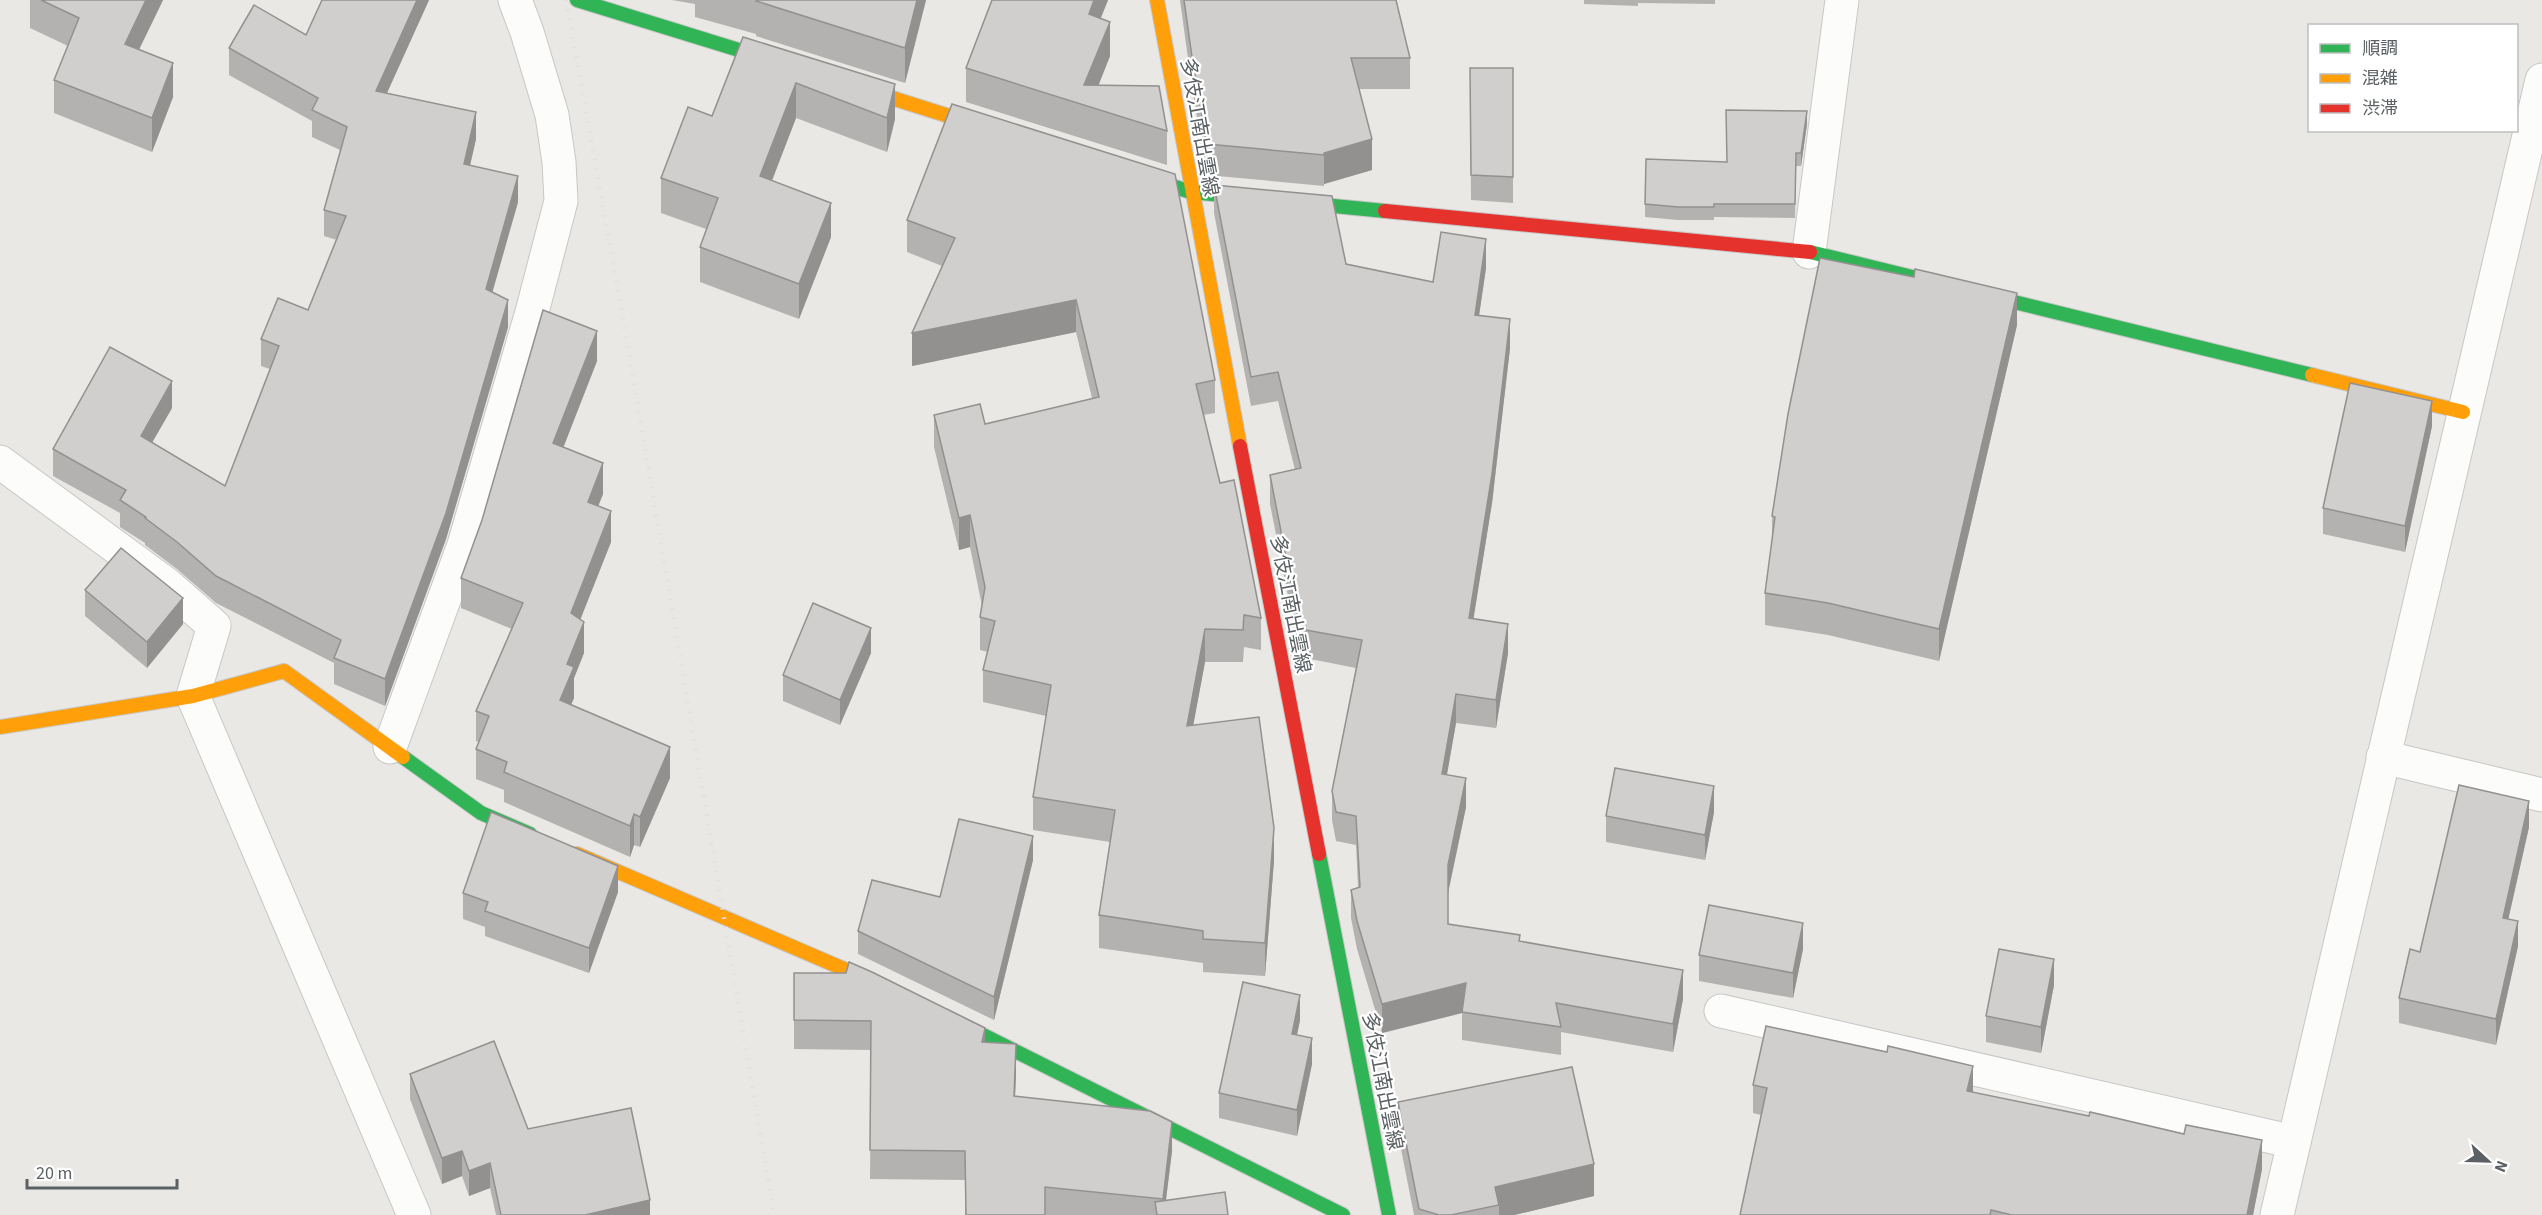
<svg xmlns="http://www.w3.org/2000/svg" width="2542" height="1215" font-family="'Source Sans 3','Noto Sans JP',sans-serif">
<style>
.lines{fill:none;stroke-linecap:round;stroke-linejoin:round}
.street-casing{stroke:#c6c7c7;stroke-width:35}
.fast-casing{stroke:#c6c7c6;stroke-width:16}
.slow-casing{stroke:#c6c7c6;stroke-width:16}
.jam-casing{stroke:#c6c7c6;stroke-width:16}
.street{stroke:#fcfcfb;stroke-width:33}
.fast{stroke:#30b455;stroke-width:14}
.slow{stroke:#ff9f0a;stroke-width:14}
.jam{stroke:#e5322d;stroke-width:14}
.rail{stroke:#e2e1e2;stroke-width:4.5;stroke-dasharray:1.5 8;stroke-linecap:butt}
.wall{fill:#b4b2b0}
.shaded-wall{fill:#929190}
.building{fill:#d1cfcd;stroke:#929190;stroke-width:1.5}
.labels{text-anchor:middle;stroke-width:4.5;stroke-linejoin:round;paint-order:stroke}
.street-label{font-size:20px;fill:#5a6063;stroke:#fff}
</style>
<rect width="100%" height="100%" fill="#eae8e5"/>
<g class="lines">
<defs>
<g id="street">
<polyline points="1809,252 1842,0"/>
<polyline points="0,462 165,583 214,626 193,696 414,1215"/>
<polyline points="390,747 464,545 532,312 561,201 559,162 552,115 527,32 515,0"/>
<polyline points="2383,757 2542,795"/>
<polyline points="1721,1011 2294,1142"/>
<polyline points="2277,1215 2542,80"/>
</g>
<g id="fast">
<polyline points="577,0 781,63"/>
<polyline points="1134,174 1191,192 1385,211"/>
<polyline points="1810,252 2312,375"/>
<polyline points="403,757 481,813 530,834"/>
<polyline points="1319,854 1389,1215"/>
<polyline points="945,1016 1343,1215"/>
</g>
<g id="slow">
<polyline points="1157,0 1240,446"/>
<polyline points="854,86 990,129"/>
<polyline points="2312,375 2463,412"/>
<polyline points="0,727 193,696 284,671 403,757"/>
<polyline points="577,854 888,988"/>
</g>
<g id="jam">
<polyline points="1385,211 1810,252"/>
<polyline points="1240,446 1319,854"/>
</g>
</defs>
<use href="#street" class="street-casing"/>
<use href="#fast" class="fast-casing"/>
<use href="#slow" class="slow-casing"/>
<use href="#jam" class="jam-casing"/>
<use href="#street" class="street"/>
<use href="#fast" class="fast"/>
<use href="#slow" class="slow"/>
<use href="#jam" class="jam"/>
<polyline class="rail" points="566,0 626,335 774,1215"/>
</g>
<g class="wall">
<polygon points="30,0 163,0 139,50 173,97 152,152 54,113 54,80 68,46 30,28"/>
<polygon points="322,0 429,0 387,93 476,139 470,166 518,202 492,292 508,327 446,539 385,706 334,684 334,663 216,603 177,569 145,545 145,543 120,527 120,513 53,476 53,449 172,408 152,442 225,486 270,369 261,366 261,339 308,310 337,240 324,236 324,210 340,150 312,137 312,121 229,75 229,48 306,35"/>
<polygon points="672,0 926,0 905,83 756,36 756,34 695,17 695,4"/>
<polygon points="992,0 1108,0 1100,19 1110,56 1098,85 1167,131 1167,165 966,102 966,68"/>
<polygon points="1180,0 1396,0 1410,58 1410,89 1359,89 1372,170 1324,184 1324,186 1207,175 1192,88"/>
<polygon points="1584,0 1715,0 1715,4 1638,3 1638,6 1584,4"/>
<polygon points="743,37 895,119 887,152 796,118 772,181 831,237 799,319 700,282 700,247 706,229 661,213 661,178 712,116"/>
<polygon points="1470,68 1513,68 1513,203 1471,200"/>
<polygon points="952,104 1215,380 1215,413 1203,415 1220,483 1261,618 1261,650 1244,647 1243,662 1205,662 1193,725 1274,860 1265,976 1203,972 1203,963 1099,948 1099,915 1110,842 1033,830 1033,797 1046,716 983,702 983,670 988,652 980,650 980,617 982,606 970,547 959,550 934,447 934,415 985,424 1092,398 1076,332 912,366 942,266 907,252 907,220"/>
<polygon points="1807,124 1801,166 1796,166 1795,218 1714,217 1714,220 1678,220 1645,217 1645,204 1727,162"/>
<polygon points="1214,185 1346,264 1433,282 1486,268 1479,315 1510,348 1492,503 1473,619 1508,653 1496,728 1456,723 1447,775 1466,807 1448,893 1448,924 1520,941 1683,999 1673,1052 1561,1032 1561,1055 1462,1040 1462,1013 1382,1033 1357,949 1351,918 1351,890 1358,887 1356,845 1336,841 1332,820 1332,791 1356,668 1300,657 1270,504 1270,475 1295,470 1278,401 1251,406 1214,213"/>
<polygon points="2017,325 1939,661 1828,635 1765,625 1765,593 1772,542 1772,516"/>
<polygon points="597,361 563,447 603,494 598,506 611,542 580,620 584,653 574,678 574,698 571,705 670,778 640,847 634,845 630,857 504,802 504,790 476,779 476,749 479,742 476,741 476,711 512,629 461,608 461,578"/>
<polygon points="2432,426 2405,552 2323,534 2323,508"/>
<polygon points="85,590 183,624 147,668 85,616"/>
<polygon points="871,653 840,725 783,701 783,675"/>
<polygon points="1714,812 1705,860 1606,842 1606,816"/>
<polygon points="2529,827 2508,919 2518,946 2496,1045 2399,1023 2399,998 2420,952"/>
<polygon points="1033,860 994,1020 858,954 858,931"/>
<polygon points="618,892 589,973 485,936 485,927 463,919 463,893"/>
<polygon points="1803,949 1793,998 1699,981 1699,955"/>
<polygon points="794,973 985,1042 1016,1073 1015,1096 1172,1151 1166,1200 1228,1215 965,1215 965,1180 870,1179 871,1050 794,1049"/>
<polygon points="2054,985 2041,1053 1986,1042 1986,1016"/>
<polygon points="1300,1020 1297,1035 1312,1064 1297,1136 1219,1118 1219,1093"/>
<polygon points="410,1074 528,1129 650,1215 496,1215 490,1188 469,1196 462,1176 442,1184 410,1099"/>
<polygon points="1753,1085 1973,1092 2262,1169 2253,1215 1740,1215 1761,1115 1753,1113"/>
<polygon points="1398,1102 1594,1196 1514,1215 1414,1215 1398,1134"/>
</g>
<g class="shaded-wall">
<polygon points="146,0 163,0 125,78 125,44"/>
<polygon points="417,0 429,0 376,117 376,91"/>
<polygon points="917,0 926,0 905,83 905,48"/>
<polygon points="1094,0 1108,0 1089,48 1089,14"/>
<polygon points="1110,22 1110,56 1090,107 1084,85"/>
<polygon points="173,63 173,97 152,152 152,118"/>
<polygon points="796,83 796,118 760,211 760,176"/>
<polygon points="895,84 895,119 887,152 887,118"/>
<polygon points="1807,111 1807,124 1801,166 1801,153"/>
<polygon points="476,112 476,139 464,191 464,164"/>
<polygon points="1372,139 1372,170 1324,184 1324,153"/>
<polygon points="518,176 518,202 486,315 486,289"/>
<polygon points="831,203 831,237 799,319 799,284"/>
<polygon points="1486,239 1486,268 1475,343 1475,315"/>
<polygon points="2017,293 2017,325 1939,661 1939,629"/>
<polygon points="508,300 508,327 446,539 385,706 385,679"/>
<polygon points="1076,300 1076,332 912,366 912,333"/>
<polygon points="1510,319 1510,348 1492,503 1469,647 1469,618"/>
<polygon points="597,331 597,361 553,474 553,443"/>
<polygon points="172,381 172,408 141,462 141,436"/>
<polygon points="2432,401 2432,426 2405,552 2405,526"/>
<polygon points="603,463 603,494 588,532 588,502"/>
<polygon points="611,511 611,542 571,643 571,613"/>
<polygon points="970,515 970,547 959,550 959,518"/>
<polygon points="183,598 183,624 147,668 147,642"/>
<polygon points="584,622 584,653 574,678 574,698 560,730 560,700 567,664"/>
<polygon points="1508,624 1508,653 1496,728 1496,700"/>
<polygon points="871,628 871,653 840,725 840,700"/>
<polygon points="1205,629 1205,662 1187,759 1187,726"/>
<polygon points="1456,694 1456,723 1442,802 1442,774"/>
<polygon points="670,747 670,778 640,847 640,817"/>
<polygon points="1466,778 1466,807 1448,893 1448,865"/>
<polygon points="1714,786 1714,812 1705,860 1705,835"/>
<polygon points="2529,801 2529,827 2503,943 2503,918"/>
<polygon points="634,814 634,845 630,857 630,826"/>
<polygon points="1274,828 1274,860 1265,976 1265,943"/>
<polygon points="1033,836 1033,860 994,1020 994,997"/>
<polygon points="618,866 618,892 589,973 589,948"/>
<polygon points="2518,921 2518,946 2496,1045 2496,1019"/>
<polygon points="1803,923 1803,949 1793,998 1793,973"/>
<polygon points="2054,959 2054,985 2041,1053 2041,1027"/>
<polygon points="1683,970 1683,999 1673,1052 1673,1024"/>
<polygon points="1466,983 1466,1012 1382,1033 1382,1004"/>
<polygon points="1300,995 1300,1020 1292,1059 1292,1034"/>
<polygon points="985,1028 985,1057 982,1042"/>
<polygon points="1312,1038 1312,1064 1297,1136 1297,1110"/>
<polygon points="1016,1044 1016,1073 1014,1125 1014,1096"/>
<polygon points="1973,1066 1973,1094 1967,1091"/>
<polygon points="1172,1122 1172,1151 1164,1215 1163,1215 1163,1199"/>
<polygon points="2262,1140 2262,1169 2253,1215 2247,1215"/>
<polygon points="462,1151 462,1176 442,1184 442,1158"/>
<polygon points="490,1163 490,1188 469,1196 469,1171"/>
<polygon points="1594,1164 1594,1196 1514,1215 1499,1215 1499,1205 1495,1187"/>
<polygon points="650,1200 650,1215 585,1215"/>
</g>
<g class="building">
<polygon points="41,0 146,0 125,44 173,63 152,118 54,80 79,18"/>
<polygon points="322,0 417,0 376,91 476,112 464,164 518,176 486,289 508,300 446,513 385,679 334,658 341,640 216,576 177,542 145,518 146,517 120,500 126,490 53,449 110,347 172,381 141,436 225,486 279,346 261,339 278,298 308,310 346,216 324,210 347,127 312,110 318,98 229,48 254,5 306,35"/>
<polygon points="756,0 917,0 905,48 756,1"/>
<polygon points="992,0 1094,0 1089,14 1110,22 1084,85 1159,86 1167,131 966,68"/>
<polygon points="1184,0 1396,0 1410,58 1351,58 1372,139 1324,153 1324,155 1207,144 1192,57"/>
<polygon points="743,37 895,84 887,118 796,83 760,176 831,203 799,284 700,247 718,198 661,178 688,107 712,116"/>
<polygon points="1470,68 1513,68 1513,177 1471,175"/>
<polygon points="952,104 1175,174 1215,380 1196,384 1220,483 1234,480 1261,618 1244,615 1243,630 1205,629 1187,726 1259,717 1274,828 1265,943 1203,939 1203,931 1099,915 1115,810 1033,797 1051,685 983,670 995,621 980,617 985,587 970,515 959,518 934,415 980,404 985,424 1099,397 1076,300 912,333 955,238 907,220"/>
<polygon points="1726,110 1807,111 1801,153 1796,153 1795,204 1714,204 1714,207 1678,207 1645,204 1646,159 1727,162"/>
<polygon points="1214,185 1332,196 1346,264 1433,282 1441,232 1486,239 1475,315 1510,319 1492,474 1469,618 1508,624 1496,700 1456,694 1442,774 1466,778 1448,865 1448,924 1520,935 1519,941 1683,970 1673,1024 1556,1003 1561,1027 1462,1012 1466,983 1382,1004 1357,921 1351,890 1360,887 1356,816 1336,812 1332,791 1362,640 1300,629 1270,475 1301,468 1278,372 1251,377"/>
<polygon points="1820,258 1914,277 1915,269 2017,293 1939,629 1828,603 1765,593 1775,517 1772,516 1788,414"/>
<polygon points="543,310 597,331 553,443 603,463 588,502 611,511 571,613 584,622 567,664 574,667 560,700 670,747 640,817 634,814 630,826 504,772 507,762 476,749 489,716 476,711 523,603 461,578 482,520"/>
<polygon points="2350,383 2432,401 2405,526 2323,508"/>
<polygon points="121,548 183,598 147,642 85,590"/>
<polygon points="813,603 871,628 840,700 783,675"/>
<polygon points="1615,768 1714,786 1705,835 1606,816"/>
<polygon points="2459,785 2529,801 2503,918 2518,921 2496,1019 2399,998 2410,949 2420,952"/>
<polygon points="491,812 618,866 589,948 485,911 488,902 463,893"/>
<polygon points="959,819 1033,836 994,997 858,931 872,880 940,897"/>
<polygon points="1709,905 1803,923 1793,973 1699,955"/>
<polygon points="1999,949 2054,959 2041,1027 1986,1016"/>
<polygon points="849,962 872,972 985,1028 982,1042 1016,1044 1014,1096 1150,1111 1172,1122 1163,1199 1045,1187 1045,1215 966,1215 965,1151 870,1150 871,1021 794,1020 794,973 846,973"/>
<polygon points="1243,982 1300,995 1292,1034 1312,1038 1297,1110 1219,1093"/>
<polygon points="1766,1026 1887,1052 1888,1046 1973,1066 1967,1091 2089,1116 2090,1112 2184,1134 2186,1125 2262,1140 2247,1215 2012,1215 1991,1210 1990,1215 1740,1215 1767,1088 1753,1085"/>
<polygon points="494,1041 528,1129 631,1108 650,1200 585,1215 501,1215 490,1163 469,1171 462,1151 442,1158 410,1074"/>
<polygon points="1572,1067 1594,1164 1495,1187 1499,1205 1451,1215 1439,1215 1419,1209 1398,1102"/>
<polygon points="1225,1192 1228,1215 1157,1215 1155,1202"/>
</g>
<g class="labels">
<g class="street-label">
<text transform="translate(1200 127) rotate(80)" y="7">多伎江南出雲線</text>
<text transform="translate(1291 604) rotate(79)" y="7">多伎江南出雲線</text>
<text transform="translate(1383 1081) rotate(79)" y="7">多伎江南出雲線</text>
</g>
</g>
<rect x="2308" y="24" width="210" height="108" fill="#ffffff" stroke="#bdbfc1" stroke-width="1.5"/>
<rect x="2320" y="44" width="30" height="9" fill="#30b455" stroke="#bdbfc1" stroke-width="1.5"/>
<text x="2362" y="54" font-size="18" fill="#5a6063">順調</text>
<rect x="2320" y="74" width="30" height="9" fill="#ff9f0a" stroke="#bdbfc1" stroke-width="1.5"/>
<text x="2362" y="84" font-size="18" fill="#5a6063">混雑</text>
<rect x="2320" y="104" width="30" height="9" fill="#e5322d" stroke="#bdbfc1" stroke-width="1.5"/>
<text x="2362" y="114" font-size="18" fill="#5a6063">渋滞</text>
<g transform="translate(2488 1161) rotate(112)" stroke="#ffffff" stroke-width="4.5" paint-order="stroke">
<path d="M0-4.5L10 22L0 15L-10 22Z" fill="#5a6063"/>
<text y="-9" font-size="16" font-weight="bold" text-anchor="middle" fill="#5a6063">N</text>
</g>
<path d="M27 1179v9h150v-9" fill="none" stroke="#5a6063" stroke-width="3"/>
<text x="36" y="1179" font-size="18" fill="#5a6063" stroke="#ffffff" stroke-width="4.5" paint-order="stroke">20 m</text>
</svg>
